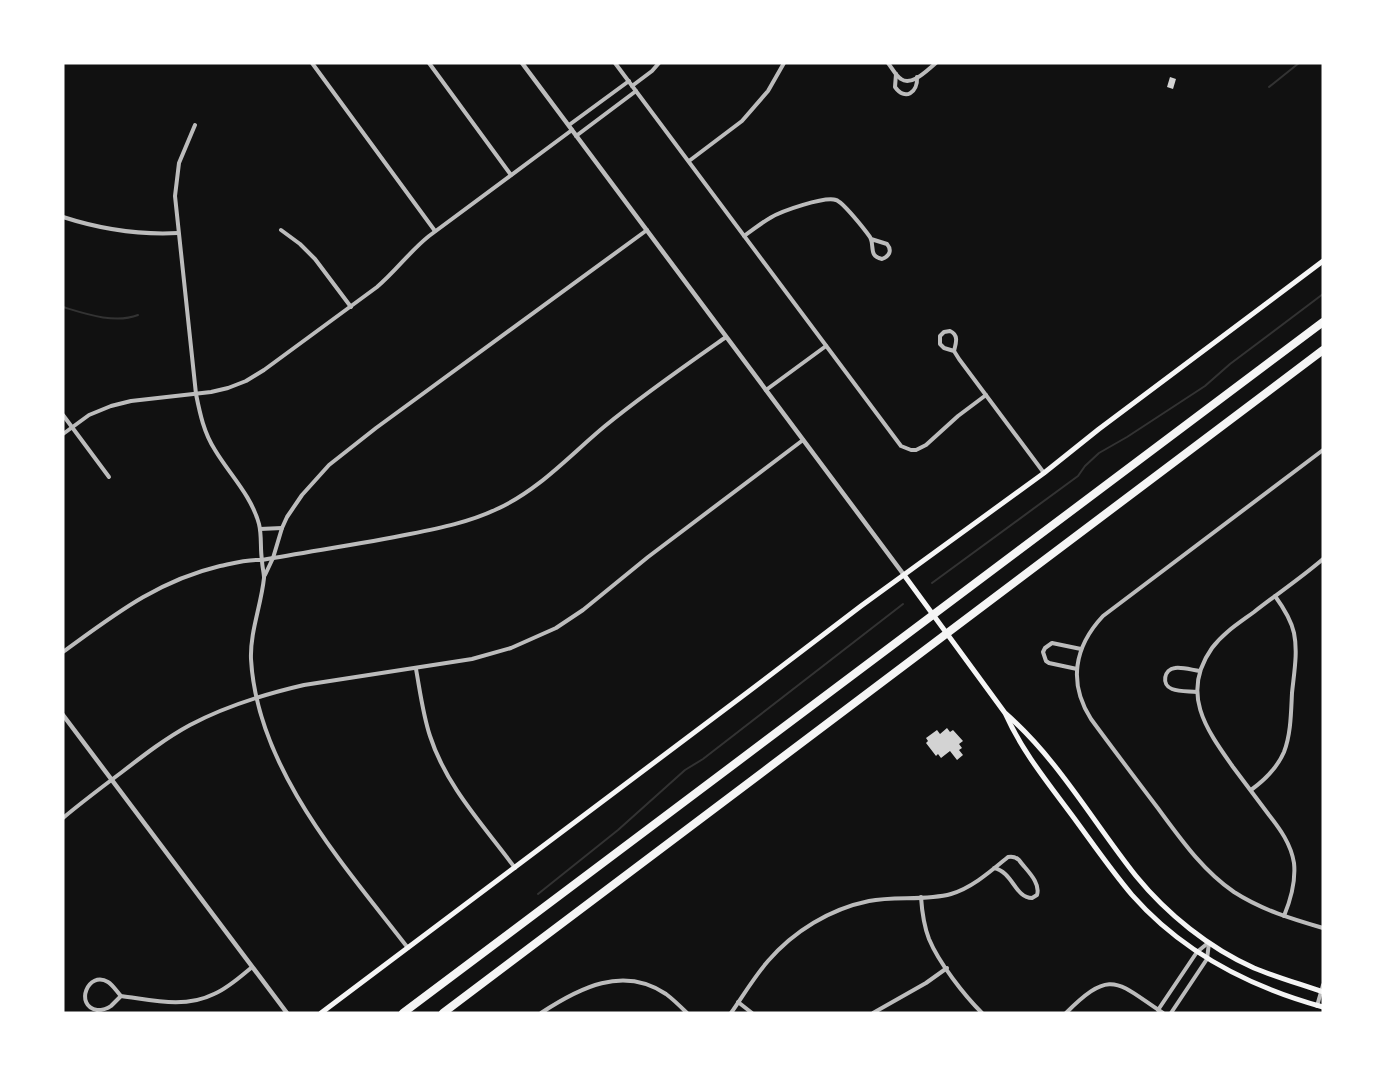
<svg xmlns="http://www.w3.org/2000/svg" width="1386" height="1076" font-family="'Open Sans',sans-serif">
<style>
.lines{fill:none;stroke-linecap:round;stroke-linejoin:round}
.stream{stroke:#333;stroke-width:2}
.building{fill:#d3d3d3}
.minor{stroke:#bcbcbc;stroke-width:4}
.tertiary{stroke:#bcbcbc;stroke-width:4.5}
.secondary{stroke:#f5f5f5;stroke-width:5}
.motorway{stroke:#f5f5f5;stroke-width:8}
</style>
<rect width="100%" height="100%" fill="#111"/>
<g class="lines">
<g class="stream">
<polyline points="1269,87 1299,63"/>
<path d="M63 307C86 314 115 324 138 315"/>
<polyline points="932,583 1078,476 1085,466 1099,453 1127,437 1205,386 1230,364 1323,294"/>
<polyline points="538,894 618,830 685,770 703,759 903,604"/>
</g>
</g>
<g class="building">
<polygon points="1170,77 1176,79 1173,89 1167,87"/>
<polygon points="947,728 950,732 953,730 963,741 959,744 962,748 959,750 963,755 957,760 950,751 941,758 938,754 936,756 926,743 928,741 926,738 937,730 940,734"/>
</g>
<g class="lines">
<g class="minor">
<polyline points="312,63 435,231"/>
<polyline points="429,63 511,175"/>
<polyline points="615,63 901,446 911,450 916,450 926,445 958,416 986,395"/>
<path d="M888 63C892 68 896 76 901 79 912 87 928 69 936 63"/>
<path d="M896 74 895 87C905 101 918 93 917 77"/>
<polyline points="632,86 652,71 659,63"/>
<path d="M195 125 179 163 175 196 196 394C200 414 204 433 215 450 230 475 251 495 259 524 262 536 260 549 262 560 262 566 264 573 264 578 261 606 250 632 251 659 257 769 344 865 408 948"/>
<polyline points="569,125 629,81"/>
<polyline points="576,136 636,91"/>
<polyline points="689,161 742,121 768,91 784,63"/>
<path d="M63 217C100 229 139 235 178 233"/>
<polyline points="281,230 300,244 315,259 351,307"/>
<path d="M744 236C753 230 761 223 770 218 781 211 825 196 836 200 843 202 865 230 870 237 875 246 868 256 882 259 890 256 892 250 887 244L871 239"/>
<path d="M954 351 944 348 940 344V336L944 332 950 331C959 335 956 343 954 351L959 359 1044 473"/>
<polyline points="766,390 826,346"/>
<polyline points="63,415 109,477"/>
<path d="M63 434 89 415 111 406 131 401 211 392 228 388 246 381 264 370 377 287C396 271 410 251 429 236L572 130"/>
<path d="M1323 450 1103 616C1074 647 1068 683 1091 719 1113 749 1135 778 1157 807 1180 838 1202 870 1234 892 1262 910 1292 919 1323 928"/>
<polyline points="260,529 282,528"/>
<polyline points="265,575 273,558 282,528 287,517 302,495 329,465 376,428 647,230"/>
<path d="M63 652C114 615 157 581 220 566 234 563 248 559 262 560 311 551 361 544 410 534 440 528 470 522 497 509 539 490 570 455 605 426 644 394 686 365 726 337"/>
<path d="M416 669C420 691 423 715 430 736 446 786 484 826 515 868"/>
<polyline points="1077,669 1049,663 1046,661 1043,652 1045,648 1052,643 1081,649"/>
<path d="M1197 692C1190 691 1180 692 1172 689 1161 685 1164 669 1175 668 1183 667 1192 670 1200 671"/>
<path d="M1251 790C1265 780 1277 768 1284 752 1291 734 1291 712 1292 693 1294 673 1298 652 1294 633 1291 619 1283 607 1275 596"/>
<path d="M63 818C82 802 102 787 122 772 144 755 166 738 190 725 226 706 265 694 304 685L472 659 511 648 556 628 583 610 648 557 803 440"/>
<path d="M921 897C922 912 924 926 929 939 939 963 964 995 982 1013"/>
<path d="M1284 916C1291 899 1296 882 1294 863 1291 844 1280 829 1269 815 1257 799 1245 783 1233 767 1206 729 1180 693 1212 648 1223 633 1239 623 1254 612 1277 594 1301 578 1323 559"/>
<path d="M121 996C118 999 114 1003 111 1006 107 1009 102 1010 97 1010 74 1006 88 970 108 982 113 985 117 992 121 996 152 1000 184 1009 214 994 228 988 240 977 252 967"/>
<polyline points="738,1002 752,1013"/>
<polyline points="1317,1006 1323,985"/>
<polyline points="1158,1010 1197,952 1208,943"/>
<path d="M541 1013C579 988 623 965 666 994 674 1000 680 1006 687 1013"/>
<path d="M731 1013C743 996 754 977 768 961 794 931 830 909 869 901 895 896 926 901 951 894 972 888 991 871 1008 857 1013 856 1016 857 1019 860 1026 870 1041 882 1037 895L1032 898C1015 898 1013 872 994 868"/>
<polyline points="873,1013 926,983 947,968"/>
<path d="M1066 1013C1112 967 1117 983 1163 1013"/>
<polyline points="1171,1013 1207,959 1209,943"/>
</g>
<g class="tertiary">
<polyline points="522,63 904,575"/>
<polyline points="63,715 287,1013"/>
</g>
<g class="secondary">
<path d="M904 575 1005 713C1058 759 1093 822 1136 876 1167 914 1209 948 1254 968 1276 977 1300 984 1323 992"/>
<path d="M1006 715C1022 751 1048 783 1071 814 1091 841 1110 869 1132 895 1183 953 1250 987 1323 1007"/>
<polyline points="321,1013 748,692 861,606 1044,473 1099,429 1323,261"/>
</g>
<g class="motorway">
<polyline points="403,1013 1323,322"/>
<polyline points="443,1013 1323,350"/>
</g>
</g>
<rect width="1386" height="1076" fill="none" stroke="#ffffff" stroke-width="129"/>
</svg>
